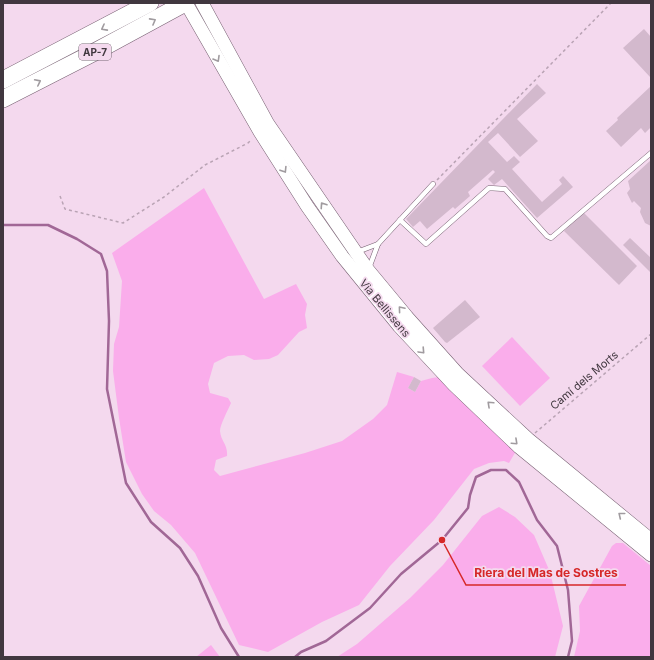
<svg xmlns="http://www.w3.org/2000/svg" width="654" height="660" font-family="Inter,sans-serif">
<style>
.green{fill:#faadeb}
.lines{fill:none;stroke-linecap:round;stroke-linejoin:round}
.stream{stroke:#a16796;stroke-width:2.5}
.building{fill:#d3b9cd}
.service-casing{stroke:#765f71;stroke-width:5.5}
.secondary-casing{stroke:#765f71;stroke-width:14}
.motorway-casing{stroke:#765f71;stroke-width:18}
.path{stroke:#b9a3b4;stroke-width:1.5;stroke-dasharray:3 3;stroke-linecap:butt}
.service{stroke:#fff;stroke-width:4.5}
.secondary{stroke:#fff;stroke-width:13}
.motorway{stroke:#fff;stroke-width:17}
.oneway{stroke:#a09b9f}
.labels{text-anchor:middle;stroke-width:3.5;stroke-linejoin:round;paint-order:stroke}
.shield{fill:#f4d9ee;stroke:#776874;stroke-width:1}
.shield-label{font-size:10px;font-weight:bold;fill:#41373f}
.street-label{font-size:11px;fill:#41373f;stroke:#f4d9ee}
.leader{fill:none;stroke:#d62828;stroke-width:1.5}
.callout-dot{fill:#d62828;stroke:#f4d9ee;stroke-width:1.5}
.callout-label{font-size:12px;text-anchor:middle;font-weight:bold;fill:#d62828;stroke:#f4d9ee;stroke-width:3.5;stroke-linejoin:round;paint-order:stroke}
</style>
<rect width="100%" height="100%" fill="#f4d9ee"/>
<g class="green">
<path d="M204 188 264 299 296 284 307 304 305 315 307 328 299 332 278 355 269 359 254 360 244 355 228 356 214 363 208 384 210 393 228 398 231 403C228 410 220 425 220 431 221 442 228 444 227 456L216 460 214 470 220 476 305 453 342 441 373 419 387 405 397 372 414 377 408 388 415 392 421 381 432 378 439 377 516 451 509 463 504 461 489 463 474 469 434 520 390 566 359 605 322 622 268 652 239 645 195 553 171 525 154 511 142 494 126 462 119 418 113 371 114 344 119 327 122 281 112 253Z"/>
<polygon points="512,337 550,378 520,406 482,366"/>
<polygon points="499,507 515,517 534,535 550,572 563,626 555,657 337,657 357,644 410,598 443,565 482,516"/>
<polygon points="616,543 623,543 651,566 651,657 574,657 580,631 579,606 612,546"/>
<polygon points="211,645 220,657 196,657"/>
</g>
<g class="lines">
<g class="stream">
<polyline points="3,225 48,225 77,239 101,254 107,271 109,321 107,389 126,483 151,522 180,548 198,576 221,628 239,657"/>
<polyline points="295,657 301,652 326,641 370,608 401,574 442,540 468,508 470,495 476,477 491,470 506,470 519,482 537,520 557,546 568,590 572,641 568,657"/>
</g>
</g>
<g class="building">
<polygon points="644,29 651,37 651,78 623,48"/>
<polygon points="537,84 546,93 517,119 538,141 520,157 498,133 488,142 507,162 514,156 520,162 512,169 542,202 562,184 559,180 563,176 573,187 537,218 502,179 494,185 488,179 495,172 493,170 468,192 470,196 455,209 453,207 427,229 420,221 413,227 406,219"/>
<polygon points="651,86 651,127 645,133 641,128 621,147 606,131 618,120 617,118"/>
<polygon points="651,160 651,226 645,223 640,212 641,208 634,201 632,203 627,193 630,189 628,181"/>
<polygon points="583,212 637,266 619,285 564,231"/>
<polygon points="630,238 651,258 651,273 623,245"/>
<polygon points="465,300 480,317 447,343 445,342 433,328"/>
<polygon points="414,377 421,381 415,392 408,388"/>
</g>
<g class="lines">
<defs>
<g id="service">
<polyline points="400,220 426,244 489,188 505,189 547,236 551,238 651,153"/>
<polyline points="357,252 378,244"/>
<polyline points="369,268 378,244 433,184"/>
</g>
<g id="secondary">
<polyline points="186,3 260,132 307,206 342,256 399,326 454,385 519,447 651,555"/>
<polyline points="202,3 268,124 368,270 407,317 458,374 528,439 651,540"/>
</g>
<g id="motorway">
<polyline points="3,80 150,3"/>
<polyline points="3,99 91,54 185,3"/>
</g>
</defs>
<use href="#service" class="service-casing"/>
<use href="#secondary" class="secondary-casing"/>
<use href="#motorway" class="motorway-casing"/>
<g class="path">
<polyline points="437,180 611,3"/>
<polyline points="60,196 65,209 123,223 164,197 205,165 248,143 252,139"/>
<polyline points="535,433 651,334"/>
</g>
<use href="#service" class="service"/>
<use href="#secondary" class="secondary"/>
<use href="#motorway" class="motorway"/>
</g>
<defs><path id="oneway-chevron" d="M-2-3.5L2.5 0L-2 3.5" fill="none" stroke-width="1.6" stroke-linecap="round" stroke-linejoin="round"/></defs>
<g class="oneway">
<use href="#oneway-chevron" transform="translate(153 21) rotate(-29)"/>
<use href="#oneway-chevron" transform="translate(104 28) rotate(152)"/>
<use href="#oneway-chevron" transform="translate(217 59) rotate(60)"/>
<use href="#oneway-chevron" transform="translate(38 82) rotate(-27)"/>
<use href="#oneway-chevron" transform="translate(284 170) rotate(58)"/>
<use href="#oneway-chevron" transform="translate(323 205) rotate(-124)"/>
<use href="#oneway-chevron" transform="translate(401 309) rotate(-130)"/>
<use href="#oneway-chevron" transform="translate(422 351) rotate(47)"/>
<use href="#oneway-chevron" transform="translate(490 404) rotate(-137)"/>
<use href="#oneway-chevron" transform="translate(515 442) rotate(43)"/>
<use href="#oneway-chevron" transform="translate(621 515) rotate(-141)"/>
</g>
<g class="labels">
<rect class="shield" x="79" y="44" width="32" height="16" rx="3"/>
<g class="shield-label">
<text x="95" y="56">AP-7</text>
</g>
<g class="street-label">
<text transform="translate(385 308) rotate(50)" y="4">Via Bellissens</text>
<text transform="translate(584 380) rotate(-40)" y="4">Camí dels Morts</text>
</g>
</g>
<path class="leader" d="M442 540L466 585H626"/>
<circle class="callout-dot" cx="442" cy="540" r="4"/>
<g class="callout-label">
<text x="546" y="577">Riera del Mas de Sostres</text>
</g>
<rect width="654" height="660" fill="none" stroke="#41373f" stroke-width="8"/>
</svg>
